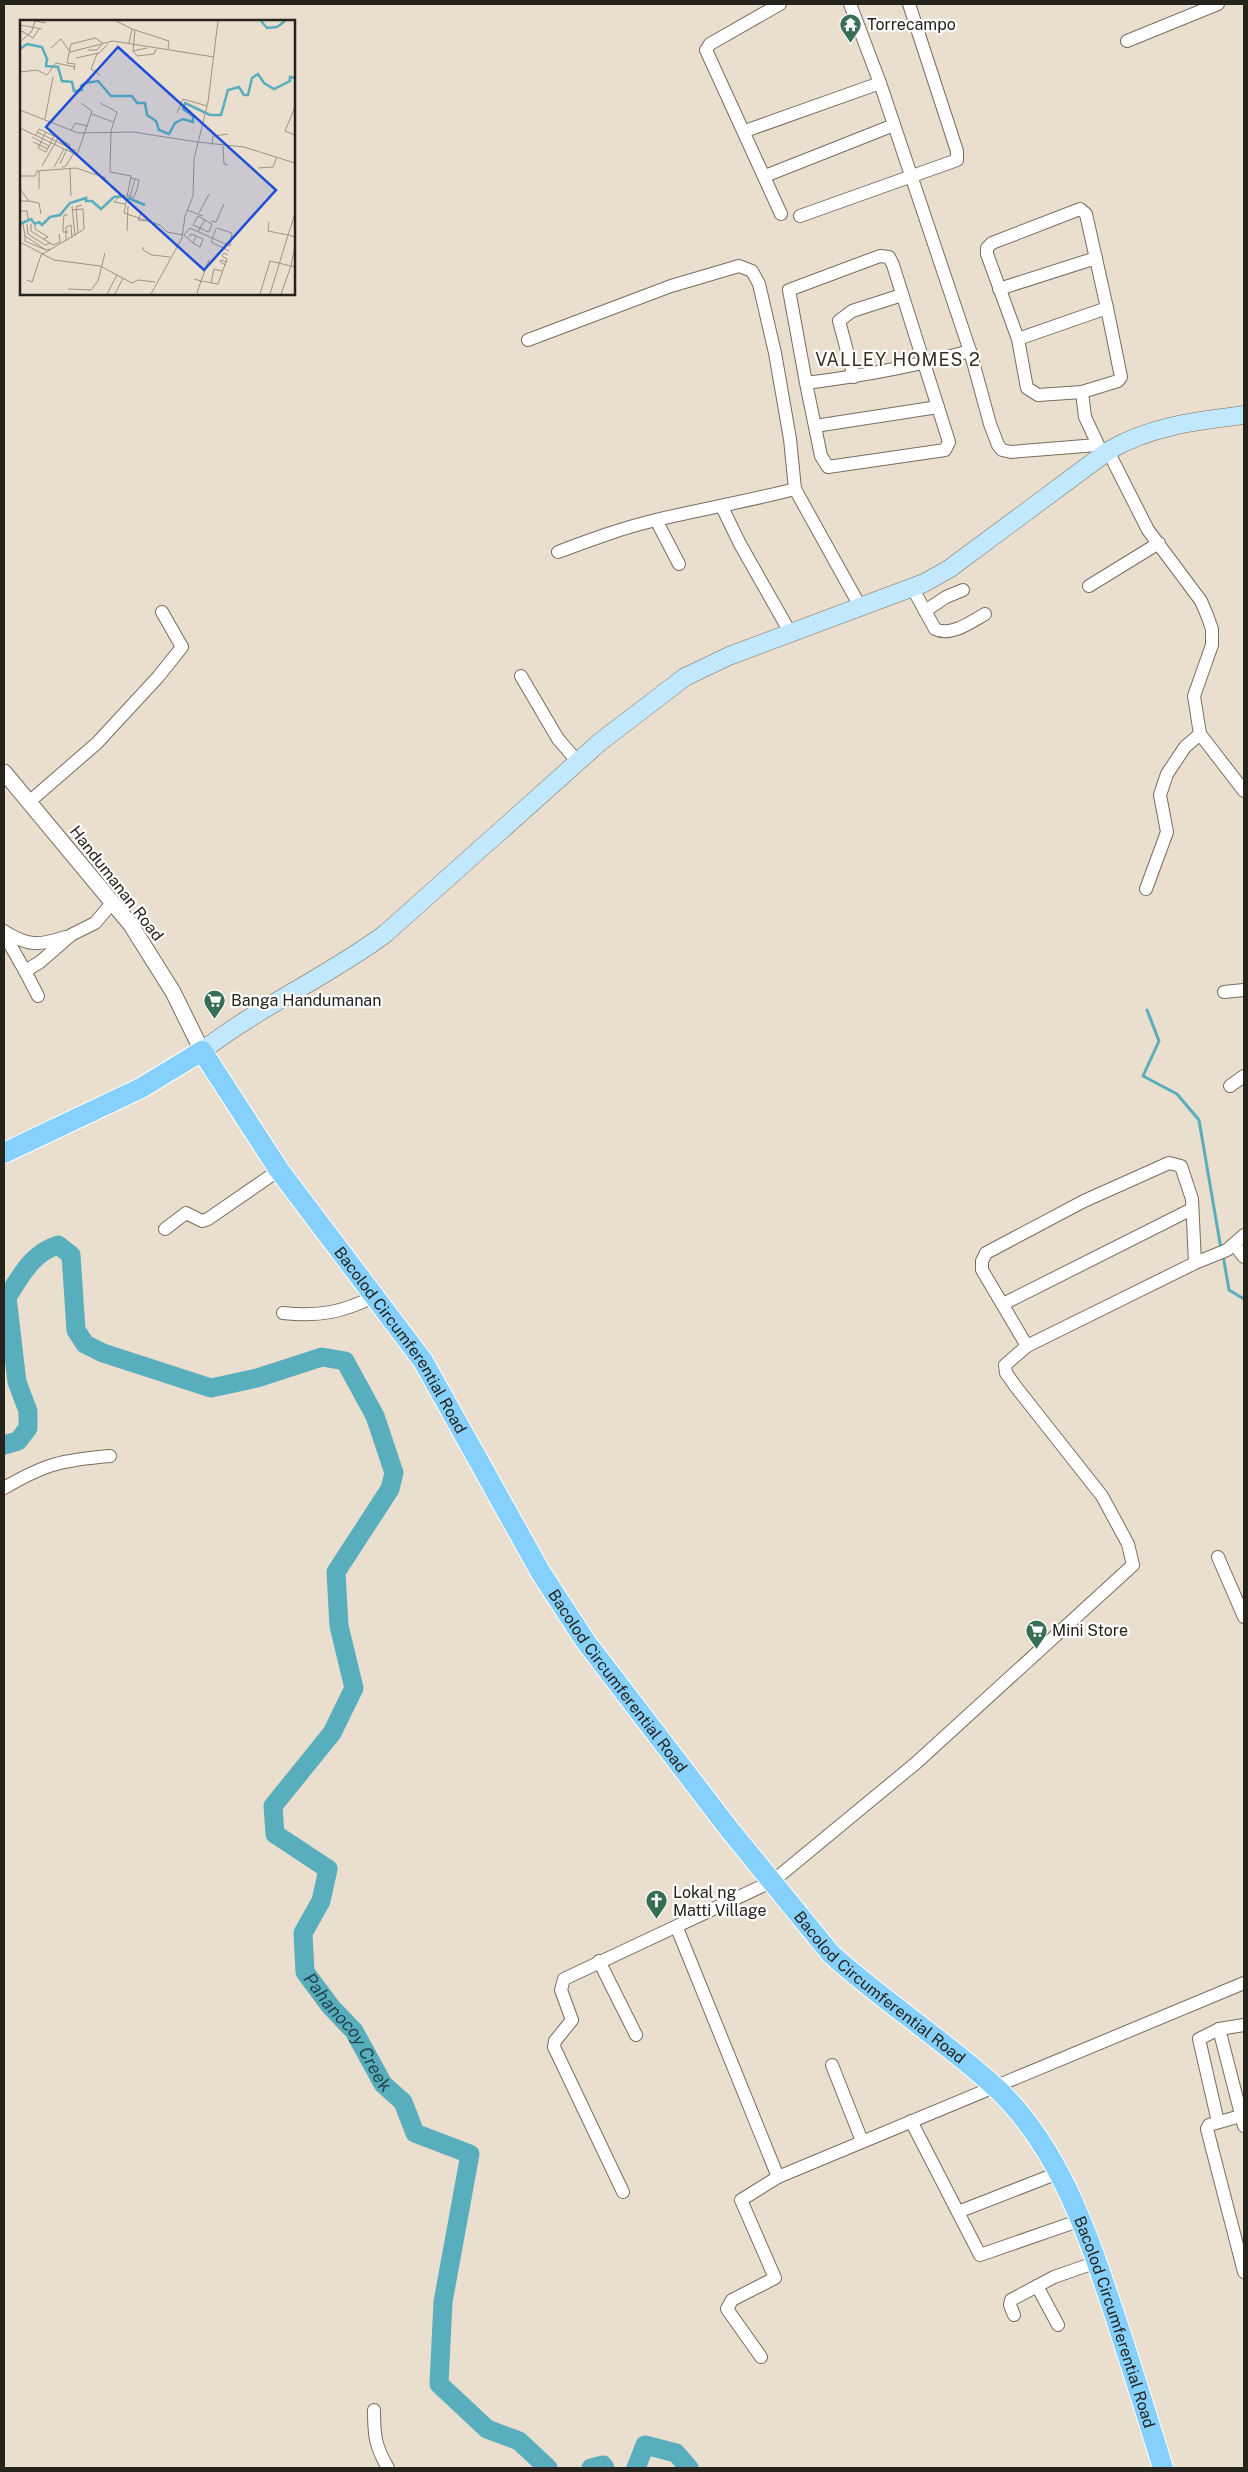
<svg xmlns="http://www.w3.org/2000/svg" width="1248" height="2472" font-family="'Public Sans',sans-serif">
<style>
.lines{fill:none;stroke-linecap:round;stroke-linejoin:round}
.stream{stroke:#59aebd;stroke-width:3}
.river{stroke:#59aebd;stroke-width:19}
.minor-casing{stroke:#786e60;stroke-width:14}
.tertiary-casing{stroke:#786e60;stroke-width:17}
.secondary-casing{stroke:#786e60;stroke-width:19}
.primary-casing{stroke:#fff;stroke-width:22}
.minor{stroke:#fff;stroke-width:12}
.tertiary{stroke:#fff;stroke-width:15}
.secondary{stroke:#c2e8fe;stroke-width:18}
.primary{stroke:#85d0fd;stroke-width:20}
.labels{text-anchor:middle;stroke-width:4.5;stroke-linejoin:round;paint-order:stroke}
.poi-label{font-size:16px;fill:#26221c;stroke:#fff;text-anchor:start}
.street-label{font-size:16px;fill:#26221c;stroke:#fff}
.neighbourhood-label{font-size:18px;letter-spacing:1px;fill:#372e21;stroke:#fff}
.water-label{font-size:18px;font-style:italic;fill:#1f464e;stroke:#fff}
.inset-river{fill:none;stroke:#59aebd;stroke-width:2.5}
.inset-road{fill:none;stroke:#9c9387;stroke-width:1}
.view{fill:#1d4ed8;fill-opacity:0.15;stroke:#1d4ed8;stroke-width:2.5}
.inset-edge{fill:none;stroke:#26221c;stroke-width:2.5}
</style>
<rect width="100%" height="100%" fill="#eadece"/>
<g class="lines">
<g class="stream">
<polyline points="1147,1010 1159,1041 1143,1076 1177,1094 1199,1120 1221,1249"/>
<polyline points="1223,1255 1229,1290 1244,1299"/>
</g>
<g class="river">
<path id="s1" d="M4 1445 18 1441 28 1428V1411L17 1382 7 1297C21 1276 32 1253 58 1245L71 1255 76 1330 85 1344 103 1353 211 1388 257 1378 322 1357 345 1361 375 1416 394 1473 390 1489 336 1572 339 1626 354 1688 332 1733 273 1806 275 1834 328 1869 321 1901 303 1933 305 1972 331 2007 354 2031 383 2084 403 2102 415 2133 470 2154 443 2302 439 2384 487 2429 519 2441 548 2468"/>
<polyline points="591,2468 603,2465 605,2468"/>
<polyline points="636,2468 645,2445 676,2453 689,2468"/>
</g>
<defs>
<g id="minor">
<polyline points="780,4 710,44 706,50 781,214"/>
<polyline points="850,4 880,83 970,351 990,424 998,445 1002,450 1011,452 1097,445"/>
<polyline points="1127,41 1218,4"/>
<polyline points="745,131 880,83"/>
<polyline points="765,176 894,125"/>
<polyline points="800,216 957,160 957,151 909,4"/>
<polyline points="999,289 1096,258"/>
<polygon points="1107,308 1121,377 1118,381 1082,392 1038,395 1027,388 1018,339"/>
<polyline points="1018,339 987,254 987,248 992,243 1080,209 1086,214 1107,308"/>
<polyline points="528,340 671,286 739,266 752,271 759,284 775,353 790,439 795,489 861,608"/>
<polyline points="854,377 839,321 852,311 902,295"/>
<path d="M806 383 821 456 828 467 945 450 949 442 893 265 889 257 880 256 789 290 806 383C862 376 916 366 970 351"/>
<polyline points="1082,392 1085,417 1101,451"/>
<polyline points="815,426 938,407"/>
<polyline points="1108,451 1148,530 1201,601 1207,615 1212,629 1212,645 1194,696 1200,734 1244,791"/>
<polyline points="722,507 740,544 791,634"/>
<polyline points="656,520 679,564"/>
<path d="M558 552C590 540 622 528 656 520 702 509 749 501 795 489"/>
<polyline points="1089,586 1159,543"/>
<path d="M913 589 935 629C951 637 971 622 985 614"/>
<polyline points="925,611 946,597 963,590"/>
<polyline points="521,676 558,739 578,762"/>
<polyline points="29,802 97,743 158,677 182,647 162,612"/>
<polyline points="1146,889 1167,832 1160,795 1167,774 1185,747 1200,734"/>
<path d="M4 931C27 946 39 946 65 937"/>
<polyline points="4,934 25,971 40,962 71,935 95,923 113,902"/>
<polyline points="25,971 38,996"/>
<polyline points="1224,992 1244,990"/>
<polyline points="1230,1086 1244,1076"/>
<polyline points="165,1229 186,1213 202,1221 208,1219 279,1170"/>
<polyline points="1234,1244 1244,1257"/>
<polyline points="1003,1304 1192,1209"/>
<path d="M283 1313C321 1317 342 1312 376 1296"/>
<polyline points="1027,1346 982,1270 982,1261 986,1253 1084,1201 1169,1163 1181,1166 1192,1199 1195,1263"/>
<path d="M4 1488C45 1464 62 1460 110 1456"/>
<polyline points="1218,1557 1244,1617"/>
<polyline points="677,1928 778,2177"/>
<polyline points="599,1961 636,2035"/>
<polyline points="1219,2029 1244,2126"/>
<polyline points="832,2065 862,2141"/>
<polyline points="1244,2115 1209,2125 1207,2129 1244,2272"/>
<polyline points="911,2121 980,2255 1081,2220"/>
<polyline points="1218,2122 1199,2039 1219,2029 1244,2025"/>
<polyline points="623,2192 554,2047 555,2041 572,2020 561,1990 564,1979 773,1881 916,1763 1133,1565 1128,1544 1102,1496 1016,1387 1006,1373 1005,1365 1027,1346 1195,1263 1227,1250 1244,1235"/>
<polyline points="958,2212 1058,2173"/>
<polyline points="1037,2286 1058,2325"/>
<polyline points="1014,2315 1010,2305 1011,2300 1054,2277 1097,2262"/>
<polyline points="761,2357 727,2309 732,2300 775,2278 741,2200 778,2177 1244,1983"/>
<path d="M374 2410C374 2435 375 2446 388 2468"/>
</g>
<polyline id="tertiary" points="4,772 131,925 173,992 202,1051"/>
<path id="secondary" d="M202 1051C260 1006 327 977 385 934L600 742 685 677 729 656 924 583 949 569 1108 451C1150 426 1196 421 1244 415"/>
<g id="primary">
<path id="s2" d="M4 1153 141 1088 202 1051 279 1170 423 1361 541 1573 586 1642 729 1829 831 1954C883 2001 942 2039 993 2085 1058 2144 1087 2232 1114 2313 1131 2365 1147 2416 1163 2468"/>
</g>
</defs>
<use href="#minor" class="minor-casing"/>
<use href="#tertiary" class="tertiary-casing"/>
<use href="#secondary" class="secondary-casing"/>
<use href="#primary" class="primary-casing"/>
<use href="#minor" class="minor"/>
<use href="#tertiary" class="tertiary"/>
<use href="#secondary" class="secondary"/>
<use href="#primary" class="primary"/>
</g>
<defs>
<symbol id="temple-pin" viewBox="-11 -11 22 30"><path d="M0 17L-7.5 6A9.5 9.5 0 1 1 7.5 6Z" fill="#366e56" stroke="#fff"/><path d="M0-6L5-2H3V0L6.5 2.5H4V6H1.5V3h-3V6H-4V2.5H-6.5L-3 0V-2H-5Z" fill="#fff"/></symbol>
<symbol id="supermarket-pin" viewBox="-11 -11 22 30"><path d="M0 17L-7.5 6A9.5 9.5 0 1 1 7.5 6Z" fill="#366e56" stroke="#fff"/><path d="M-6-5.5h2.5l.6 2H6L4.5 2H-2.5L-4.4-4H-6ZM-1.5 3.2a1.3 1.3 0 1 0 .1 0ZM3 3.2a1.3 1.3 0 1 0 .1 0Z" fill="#fff"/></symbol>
<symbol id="church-pin" viewBox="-11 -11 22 30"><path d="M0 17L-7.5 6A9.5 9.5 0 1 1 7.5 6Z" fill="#366e56" stroke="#fff"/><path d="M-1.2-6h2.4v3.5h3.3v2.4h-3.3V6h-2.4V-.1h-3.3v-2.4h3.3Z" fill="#fff"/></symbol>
</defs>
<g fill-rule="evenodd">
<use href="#temple-pin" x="838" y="12" width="25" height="34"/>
<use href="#supermarket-pin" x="202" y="988" width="25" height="34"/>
<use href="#supermarket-pin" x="1024" y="1618" width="25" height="34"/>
<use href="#church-pin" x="644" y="1888" width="25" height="34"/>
</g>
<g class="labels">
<g class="poi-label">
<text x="867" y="30">Torrecampo</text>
<text x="231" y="1006">Banga Handumanan</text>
<text x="1052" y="1636">Mini Store</text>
<text x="673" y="1898">Lokal ng<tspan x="673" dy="18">Matti Village</tspan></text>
</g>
<g class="street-label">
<text transform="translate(117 883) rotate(52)" y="6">Handumanan Road</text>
<text dy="6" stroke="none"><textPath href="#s2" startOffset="574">Bacolod Circumferential Road</textPath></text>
<text dy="6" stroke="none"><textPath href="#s2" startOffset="979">Bacolod Circumferential Road</textPath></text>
<text dy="6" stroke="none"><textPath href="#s2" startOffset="1384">Bacolod Circumferential Road</textPath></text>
<text dy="6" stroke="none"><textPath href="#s2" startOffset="1804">Bacolod Circumferential Road</textPath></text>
</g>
<g class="neighbourhood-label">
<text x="898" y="366">VALLEY HOMES 2</text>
</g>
<g class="water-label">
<text dy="6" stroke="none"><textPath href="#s1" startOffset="1394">Pahanocoy Creek</textPath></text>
</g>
</g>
<g transform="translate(20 20)">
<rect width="275" height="275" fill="#eadece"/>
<path class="inset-river" d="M241 1 247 8 257 7 265 1M0 29 7 24 22 27 27 39 26 46 38 47 42 61 52 62 54 71 62 70 61 66 65 63 78 61 91 76H112L117 83H125L127 95 136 101 139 110 149 114 155 103 163 99 173 102V96L163 89 165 83 190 95H201L208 70 219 67 224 75H228L232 58 238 54 244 63 254 69 270 61V57L275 58M108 178 125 185M0 204 11 199 15 204 19 202 22 205 30 197 40 195 50 183 66 178V181H72L81 189 94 177 105 176"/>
<path class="inset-road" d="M96 1 112 9M0 5 22 9M0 10 13 18 19 9M115 10 113 31 127 28M0 22 12 11 15 1 26 3M109 23 112 9 149 21 148 30M31 28 41 19 50 32 93 21 194 37M68 30H77L81 25M113 31 117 36 134 34 136 29M77 34 71 49 80 55M56 38 79 33 88 24M54 50 55 44 47 43 51 24 75 18 83 23M0 52 17 50 27 55 36 43 55 47M80 83 97 92 91 111 90 152 111 156 104 193 140 205 147 212 163 215M275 87 265 111 275 115M0 90 58 113 113 112 177 122M157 93 163 79 187 86M72 94 93 102M25 99 33 57M0 108 57 135 72 91 61 83M51 111 55 103 68 106M17 112 56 131M16 115 19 109 34 116 26 132 18 128 26 112M12 117 29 126M13 122 28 129M177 122 224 127 275 143M192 125 193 116 208 114M203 126 204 144 208 145M40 144 47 129M22 146 38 118 50 125 49 128M34 147 44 129M42 147 46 146 53 134M238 148 253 147 257 137M50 149 51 176M0 156H15L17 151 56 148 86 158M19 169V151M106 174 113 178 117 170 119 160 111 158M0 175 1 181H9L0 169M110 177 115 159M9 181 19 183 21 194M105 184 94 182 99 177H105M52 186 55 216M52 190 63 189 64 209 58 213M167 190 183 196M0 191H7L8 199M122 191 118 200 126 201M179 193 189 174M275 194 268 215 275 217M191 201 196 202 204 184M249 202 248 211 268 215 250 274M3 204 5 216 26 230 30 229M7 204 8 214 25 225 30 223M11 204V211L33 225 40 222 39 214M15 205V209L28 217 24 219M196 209 191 222 209 231M107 211 108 186M48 212H43V206L44 195H48M178 212 180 208 183 203 185 200 192 204 189 212H188L180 208 173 205 178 196 185 200M164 215 170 208 210 226 212 213 197 208M164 215 173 223 176 216 171 214 169 217M5 216V221L26 230M46 221V207L51 205 52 218M0 222 34 240 80 246 112 263 118 260 135 262M173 223 180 227 183 219 176 216M123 227V230L132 235 150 237M206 245 200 242 201 240 207 242M174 259 181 261 189 240M7 260 12 262 21 235 58 213 56 187 62 185M191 263 194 249 202 251M48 269 71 270 78 261 85 233M177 273 181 261 198 264 207 239 202 236 204 233 208 235M87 274 97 255M95 274 103 258M131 274 162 218 165 196 173 176 174 139 188 82 198 1M240 274 250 241 271 246 275 226M261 274 271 246 275 247"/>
<path class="view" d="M98 27 256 170 184 250 26 107Z"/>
<rect width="275" height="275" class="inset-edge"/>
</g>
<rect width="1248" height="2472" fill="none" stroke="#26221c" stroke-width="10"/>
</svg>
